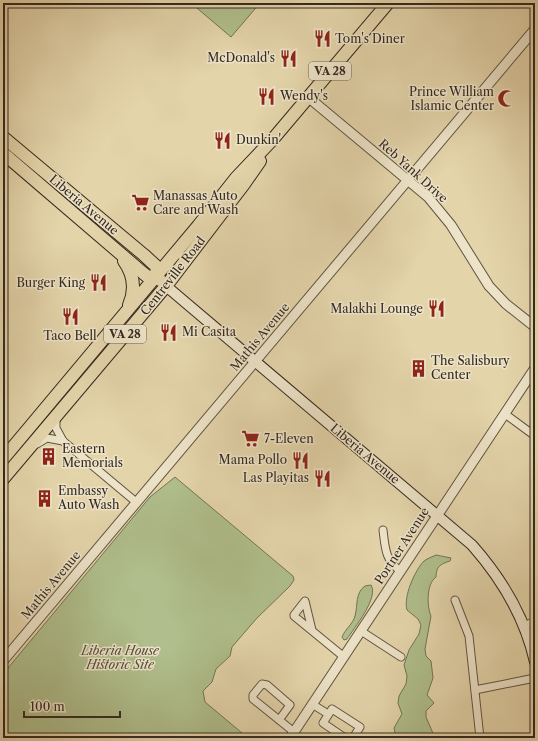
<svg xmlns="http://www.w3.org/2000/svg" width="538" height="741" font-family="'Libre Caslon Text',serif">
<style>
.green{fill:#afbe8c;stroke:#727456}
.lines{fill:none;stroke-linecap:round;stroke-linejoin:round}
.minor-casing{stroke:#605442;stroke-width:9}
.tertiary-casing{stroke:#605442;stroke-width:11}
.secondary-casing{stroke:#34291f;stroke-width:12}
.trunk-casing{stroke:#34291f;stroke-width:14}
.minor{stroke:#ede3c8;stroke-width:7}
.tertiary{stroke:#ede3c8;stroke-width:9}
.secondary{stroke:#ede3c8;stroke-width:10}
.trunk{stroke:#e4d4aa;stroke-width:12}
.labels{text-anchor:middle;stroke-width:3;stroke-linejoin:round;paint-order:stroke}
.shield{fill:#ede3c8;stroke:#6c6152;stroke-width:1}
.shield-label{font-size:11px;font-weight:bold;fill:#34291f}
.poi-label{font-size:12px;fill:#34291f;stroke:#ede3c8;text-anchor:start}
.street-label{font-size:12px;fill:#34291f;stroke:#ede3c8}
.park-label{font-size:12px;font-style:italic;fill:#534e3a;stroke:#ede3c8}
</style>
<rect width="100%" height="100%" fill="#e4d4aa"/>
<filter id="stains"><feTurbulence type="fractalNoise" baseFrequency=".005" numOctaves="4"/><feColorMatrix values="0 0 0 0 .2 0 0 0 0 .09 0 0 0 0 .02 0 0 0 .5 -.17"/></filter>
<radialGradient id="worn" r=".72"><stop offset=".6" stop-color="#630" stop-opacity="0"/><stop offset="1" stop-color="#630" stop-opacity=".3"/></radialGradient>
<g class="green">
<polygon points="191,3 260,3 231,37"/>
<polygon points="175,477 293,576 294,580 290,586 257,618 244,633 232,647 230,656 216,669 212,682 203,691 205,702 248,738 3,738 3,674 150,497"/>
<path d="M436 555 451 558 450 561C440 564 436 567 436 577 426 584 427 607 431 616L425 649 426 656 431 661 433 678 427 695 434 703 426 711V717L435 738H396L394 728 402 714 398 703 399 696 406 684 407 676 404 665 409 650 419 634 421 625 418 619 407 610C403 597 415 570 424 561 428 558 432 557 436 555Z"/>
<path d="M371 585C379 598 354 628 347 639L344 640 342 637C345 629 353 624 355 616 358 605 355 593 365 586Z"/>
</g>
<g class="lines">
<defs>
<g id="minor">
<polyline points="505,414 535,436"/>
<polyline points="56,416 56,428 63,441 136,502"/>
<polyline points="37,444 47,438 63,441"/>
<path d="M383 530C385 546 385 562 401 571"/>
<polyline points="455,600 469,636 480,738"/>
<polyline points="524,626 535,621"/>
<polyline points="312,630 305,601 294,615 294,616 344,657"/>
<polyline points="361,631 401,657"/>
<polyline points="475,690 535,678"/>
<polyline points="312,704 328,714"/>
<polyline points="279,720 290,705 267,685 262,684 253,695 253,699 294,732"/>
<polyline points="345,738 323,723 332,709 360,727 353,738"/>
</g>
<g id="tertiary">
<polyline points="308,97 428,197 451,225 489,286 506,304 535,327"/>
<polyline points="3,661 535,29"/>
<polyline points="290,738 535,368"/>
</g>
<path id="secondary" d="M166 286 472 545C502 579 525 617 535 662"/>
<g id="trunk">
<polyline points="3,137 144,255 157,267 156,276"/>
<polyline points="3,153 143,273 148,277 156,276 160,280"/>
<path d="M124 261C134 275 136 289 129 305"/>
<polyline points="3,459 198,226 236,178 273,139 388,3"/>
<polyline points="3,479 166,286 244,184 260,161"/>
</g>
</defs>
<use href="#minor" class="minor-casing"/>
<use href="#tertiary" class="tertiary-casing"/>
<use href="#secondary" class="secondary-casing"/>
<use href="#trunk" class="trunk-casing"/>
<use href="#minor" class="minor"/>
<use href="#tertiary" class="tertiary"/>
<use href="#secondary" class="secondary"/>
<use href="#trunk" class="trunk"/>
</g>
<defs>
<symbol id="restaurant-bare" viewBox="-9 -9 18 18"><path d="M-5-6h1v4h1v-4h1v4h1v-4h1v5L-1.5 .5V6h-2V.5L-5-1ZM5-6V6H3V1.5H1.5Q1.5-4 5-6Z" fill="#8f2418" stroke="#ede3c8" stroke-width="2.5" paint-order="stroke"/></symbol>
<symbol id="mosque-bare" viewBox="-9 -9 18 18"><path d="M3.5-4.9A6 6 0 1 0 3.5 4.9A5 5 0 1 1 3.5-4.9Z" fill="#8f2418" stroke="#ede3c8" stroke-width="2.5" paint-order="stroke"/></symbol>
<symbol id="supermarket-bare" viewBox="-9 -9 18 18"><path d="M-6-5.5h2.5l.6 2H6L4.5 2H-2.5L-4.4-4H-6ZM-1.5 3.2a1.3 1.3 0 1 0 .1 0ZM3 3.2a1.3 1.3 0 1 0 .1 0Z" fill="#8f2418" stroke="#ede3c8" stroke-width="2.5" paint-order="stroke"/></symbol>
<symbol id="building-bare" viewBox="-9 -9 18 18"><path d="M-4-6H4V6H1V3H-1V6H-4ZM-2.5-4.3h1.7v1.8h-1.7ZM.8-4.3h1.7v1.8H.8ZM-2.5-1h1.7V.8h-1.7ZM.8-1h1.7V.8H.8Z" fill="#8f2418" stroke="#ede3c8" stroke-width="2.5" paint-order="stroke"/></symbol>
</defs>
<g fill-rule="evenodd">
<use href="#restaurant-bare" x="310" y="26" width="25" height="25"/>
<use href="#restaurant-bare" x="276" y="46" width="25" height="25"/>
<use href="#restaurant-bare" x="254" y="84" width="25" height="25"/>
<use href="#mosque-bare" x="494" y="86" width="25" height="25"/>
<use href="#restaurant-bare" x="210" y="128" width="25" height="25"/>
<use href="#supermarket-bare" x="128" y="190" width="25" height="25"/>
<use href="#restaurant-bare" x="86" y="270" width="25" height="25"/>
<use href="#restaurant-bare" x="424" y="296" width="25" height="25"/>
<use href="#restaurant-bare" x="58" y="304" width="25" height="25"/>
<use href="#restaurant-bare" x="156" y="320" width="25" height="25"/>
<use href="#building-bare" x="406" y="356" width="25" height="25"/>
<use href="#supermarket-bare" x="238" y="426" width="25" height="25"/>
<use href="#building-bare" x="36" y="444" width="25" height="25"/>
<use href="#restaurant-bare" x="288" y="448" width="25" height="25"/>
<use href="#restaurant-bare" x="310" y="466" width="25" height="25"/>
<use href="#building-bare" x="32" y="486" width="25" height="25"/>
</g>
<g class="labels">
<g class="shield">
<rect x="309" y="62" width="42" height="18" rx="3"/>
<rect x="104" y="325" width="42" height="18" rx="3"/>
</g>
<g class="shield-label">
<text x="330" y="75">VA 28</text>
<text x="125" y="338">VA 28</text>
</g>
<g class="poi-label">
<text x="335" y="43">Tom's Diner</text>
<text x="275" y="62" text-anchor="end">McDonald's</text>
<text x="494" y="96" text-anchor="end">Prince William<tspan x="494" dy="14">Islamic Center</tspan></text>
<text x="280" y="100">Wendy's</text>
<text x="236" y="144">Dunkin'</text>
<text x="153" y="200">Manassas Auto<tspan x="153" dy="14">Care and Wash</tspan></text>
<text x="85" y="287" text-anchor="end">Burger King</text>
<text x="423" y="313" text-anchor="end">Malakhi Lounge</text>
<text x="182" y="336">Mi Casita</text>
<text x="70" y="340" text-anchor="middle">Taco Bell</text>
<text x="431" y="365">The Salisbury<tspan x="431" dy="14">Center</tspan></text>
<text x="264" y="443">7-Eleven</text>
<text x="62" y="453">Eastern<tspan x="62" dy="14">Memorials</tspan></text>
<text x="287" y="464" text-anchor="end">Mama Pollo</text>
<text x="309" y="482" text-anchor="end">Las Playitas</text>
<text x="58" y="495">Embassy<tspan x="58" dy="14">Auto Wash</tspan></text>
</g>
<g class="street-label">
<text transform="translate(413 171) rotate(42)" y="4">Reb Yank Drive</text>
<text transform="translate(84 205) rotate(40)" y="4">Liberia Avenue</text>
<text transform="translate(173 276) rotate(-52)" y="4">Centreville Road</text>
<text transform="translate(260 337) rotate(-50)" y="4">Mathis Avenue</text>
<text transform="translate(365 454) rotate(40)" y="4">Liberia Avenue</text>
<text transform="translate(402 546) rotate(-57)" y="4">Portner Avenue</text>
<text transform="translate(51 585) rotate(-50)" y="4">Mathis Avenue</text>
</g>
<g class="park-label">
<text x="120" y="655">Liberia House<tspan x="120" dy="14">Historic Site</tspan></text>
</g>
</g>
<rect width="538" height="741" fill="none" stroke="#e4d4aa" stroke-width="16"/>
<rect x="4" y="4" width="530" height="733" fill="none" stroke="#34291f" stroke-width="2"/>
<rect x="8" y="8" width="522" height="725" fill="none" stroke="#34291f"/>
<path d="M24 711v6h96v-6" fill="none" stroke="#34291f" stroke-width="2"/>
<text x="30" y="711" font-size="12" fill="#34291f" stroke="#ede3c8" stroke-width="3" paint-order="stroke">100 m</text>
<rect width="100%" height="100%" filter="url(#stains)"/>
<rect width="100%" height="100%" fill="url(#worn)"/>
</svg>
